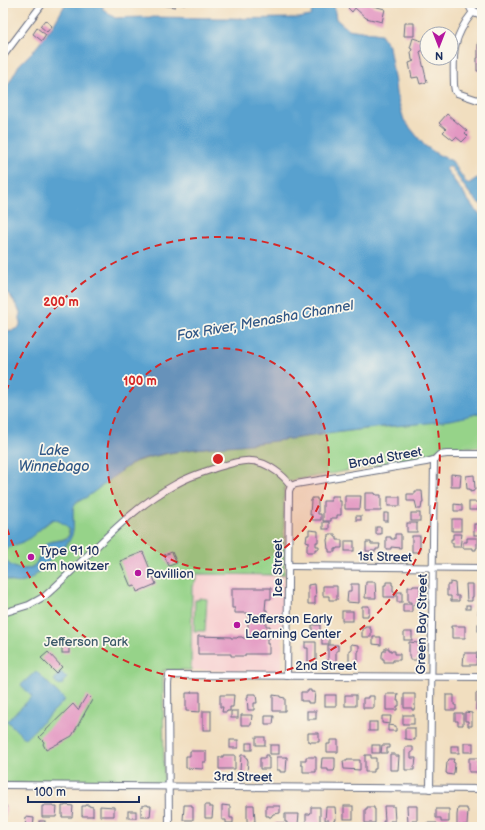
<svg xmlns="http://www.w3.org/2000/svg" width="485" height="830" font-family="'Balsamiq Sans',sans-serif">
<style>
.built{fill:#f7cfd0}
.green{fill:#96d389;stroke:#588174}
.water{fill:#58a1cf;stroke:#3a6896;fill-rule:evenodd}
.building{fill:#e398c2}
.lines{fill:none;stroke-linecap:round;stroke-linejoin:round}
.minor-casing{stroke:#666c80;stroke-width:8}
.tertiary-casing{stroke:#666c80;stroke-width:10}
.minor{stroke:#fff;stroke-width:6}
.tertiary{stroke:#fff;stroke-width:8}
.ring{fill:none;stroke:#d62828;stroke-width:2;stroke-dasharray:7 5}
.poi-dot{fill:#b5179e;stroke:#fbf7ec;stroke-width:1.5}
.labels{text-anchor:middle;stroke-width:3.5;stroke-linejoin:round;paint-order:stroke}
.street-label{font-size:13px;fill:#1b2f5e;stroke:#fbf7ec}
.poi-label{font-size:13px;fill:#1b2f5e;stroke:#fbf7ec;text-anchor:start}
.park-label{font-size:13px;fill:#3a5869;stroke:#fbf7ec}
.water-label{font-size:14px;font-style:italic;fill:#305786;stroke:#fbf7ec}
.centre{fill:#d62828;stroke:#fbf7ec;stroke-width:2}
.ring-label{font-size:12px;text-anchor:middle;font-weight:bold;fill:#d62828;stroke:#fbf7ec;stroke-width:3.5;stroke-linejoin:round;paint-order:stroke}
</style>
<rect width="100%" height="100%" fill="#fbf7ec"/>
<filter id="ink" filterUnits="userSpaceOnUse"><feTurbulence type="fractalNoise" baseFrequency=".025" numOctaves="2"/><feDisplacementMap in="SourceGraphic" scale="8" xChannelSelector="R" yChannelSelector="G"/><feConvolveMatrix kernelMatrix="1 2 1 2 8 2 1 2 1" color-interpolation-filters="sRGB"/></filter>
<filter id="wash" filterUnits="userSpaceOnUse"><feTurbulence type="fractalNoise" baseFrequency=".012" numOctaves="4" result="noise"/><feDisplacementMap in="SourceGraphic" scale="16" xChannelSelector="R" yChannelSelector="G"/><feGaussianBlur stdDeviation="0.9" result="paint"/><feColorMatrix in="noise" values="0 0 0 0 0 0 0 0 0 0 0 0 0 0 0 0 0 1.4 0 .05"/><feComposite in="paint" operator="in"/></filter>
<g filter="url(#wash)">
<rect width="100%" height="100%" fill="#f1debf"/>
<polygon class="built" points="196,574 284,575 282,664 281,669 277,672 191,670 192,586 194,584"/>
<g class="green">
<path d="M482 412V447H442C436 449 432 455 425 457L290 481 284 489V575L196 574V580L192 586 191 670H163L164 784 3 783V578C27 590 35 575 50 560 53 557 56 554 59 551 61 550 63 549 64 548 67 545 71 538 72 534 76 524 70 512 75 504 90 495 104 484 117 474 124 469 130 463 138 461 177 448 220 447 260 442 302 438 344 431 386 427 418 423 452 422 482 412Z"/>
<path d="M53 519 62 522 68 528 69 535C63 541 60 539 53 541 50 542 47 544 44 546 40 552 40 560 34 565 26 572 9 570 5 558 4 556 5 554 4 552L7 548 15 545 38 531Z"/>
<polygon points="199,598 207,599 205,631 194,631 195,600 199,600"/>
</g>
<g class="water">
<path d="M66 3H106L102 8 115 18C151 16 188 18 225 18 250 19 275 18 299 18L310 16 312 11V3H334V4L336 19 348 29 381 34 389 46 395 83 396 93 404 120 424 145 437 154 452 161 465 181 468 184 477 178 482 179V205C472 200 458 177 451 167H448L446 169 476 211 482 216V412C447 424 408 424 372 428 328 433 284 441 240 445 213 447 186 449 159 455 152 457 143 458 136 461 131 464 126 468 121 471 109 480 98 489 87 497 83 499 77 501 75 505 71 510 75 526 72 535 67 547 60 550 51 559 35 574 28 591 3 578V331L13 330 18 328 20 325V312L10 295 3 291V94L19 65 35 49 53 26ZM53 519C63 521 79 534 63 540 59 541 52 541 47 543 38 552 41 569 23 569 20 569 17 569 14 567 7 564 5 559 4 552 9 545 20 544 27 540 36 534 43 525 53 519Z"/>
<polygon points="36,671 65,700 25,739 7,721 32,697 21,685"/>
<polygon points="61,672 67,678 63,682 63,683 62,685 61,684 59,686 54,680"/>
</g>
<g id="blocks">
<g class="building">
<polygon points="152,3 185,3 185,5 176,4 175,7 152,4"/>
<polygon points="351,3 370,3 373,6 385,9 382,22 366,18 355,8 352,12 348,8 351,5"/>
<polygon points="45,20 52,26 47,32 40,26"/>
<polygon points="405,23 414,23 414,36 404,36"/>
<polygon points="37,28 46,35 42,41 33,34"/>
<polygon points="413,38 425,42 422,51 421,51 420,52 427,82 420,84 418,77 412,78 409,63 414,61 412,60 411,52 412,49 410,48"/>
<polygon points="478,42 482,42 482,71 477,71 477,58 478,58"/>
<polygon points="447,114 467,131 465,133 468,136 462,142 456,137 453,140 443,132 446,129 439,123"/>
<polygon points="451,474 461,475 460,487 451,487"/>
<polygon points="474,475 475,489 474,489 474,491 470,492 470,489 467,489 466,476"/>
<polygon points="415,491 422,491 423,503 422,503 421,509 417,509 415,501 407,501 407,494 415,494"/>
<polygon points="365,493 375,493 375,494 376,494 376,495 381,495 381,511 365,511"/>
<polygon points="331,496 339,496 339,501 341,501 341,515 337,515 337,518 331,518 331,521 323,521 323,501 331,501"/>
<polygon points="345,496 361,496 360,509 345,509"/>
<rect x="388" y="497" width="12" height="9"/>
<polygon points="312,498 317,498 317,500 318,500 318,514 321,514 321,520 312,520 312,515 310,515 311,500 312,500"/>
<rect x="469" y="502" width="9" height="8"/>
<polygon points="454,504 462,505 462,511 454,511"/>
<rect x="384" y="513" width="4" height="8"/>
<rect x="411" y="513" width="9" height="8"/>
<rect x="356" y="516" width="5" height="4"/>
<rect x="452" y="519" width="9" height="12"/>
<rect x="323" y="522" width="6" height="7"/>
<rect x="407" y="523" width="10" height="9"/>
<rect x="474" y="524" width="8" height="11"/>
<rect x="376" y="527" width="5" height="7"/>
<polygon points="309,530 318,531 318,542 316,542 316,546 319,546 319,549 315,549 315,552 307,552 307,544 309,544 309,542 306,541 307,535 309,535"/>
<polygon points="329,534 335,534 335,537 337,537 337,540 342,540 342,548 337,548 337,549 335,549 335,552 329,552 329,549 328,549 327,540 328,537 329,537"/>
<polygon points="395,534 401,534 401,548 391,547 391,549 386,549 386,537 391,537 391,539 395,539"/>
<polygon points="453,534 462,534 460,547 453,547 453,543 451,543 451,539 453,539"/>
<rect x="412" y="536" width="8" height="16"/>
<polygon points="467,538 477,538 477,548 476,548 476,550 473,550 473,548 463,548 463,542 467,542"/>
<rect x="345" y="541" width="9" height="10"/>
<polygon points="366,542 371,542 371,544 380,544 379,549 376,549 376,551 366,551"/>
<polygon points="143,552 156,584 137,592 135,586 131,587 120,561"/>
<polygon points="172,552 177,563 169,566 164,555"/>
<polygon points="366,582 375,582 376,598 365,598"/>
<polygon points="386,582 392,582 392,585 393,585 393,592 395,592 395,597 384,597 384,585 386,585"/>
<polygon points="450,582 455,583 456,596 459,596 459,601 451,601 451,596 447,596 447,585 450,585"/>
<polygon points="315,584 316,597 315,597 315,604 308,604 308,585"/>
<polygon points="351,584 359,584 359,603 347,602 348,591 351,591"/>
<polygon points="466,584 473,584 473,597 472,597 472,601 467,601"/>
<polygon points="323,586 337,586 337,600 329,600 329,596 323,596"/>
<polygon points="413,586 420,586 420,602 416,602 416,605 412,605 412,612 403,612 403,604 411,604 411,602 408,602 408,587 413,587"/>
<polygon points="232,588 271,588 271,599 266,599 265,610 267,610 267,615 266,615 266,626 270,626 270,638 267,638 267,644 269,644 269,654 245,654 245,656 231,656 231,654 198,654 198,636 231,637 231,638 237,638 238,637 242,637 243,638 248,638 248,613 235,613 235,608 232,608"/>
<rect x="397" y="592" width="5" height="10"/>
<rect x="466" y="605" width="4" height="4"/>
<polygon points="479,605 482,605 482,614 478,614"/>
<polygon points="362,606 369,606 369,614 368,614 368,616 362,616"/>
<rect x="342" y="611" width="11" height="10"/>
<rect x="478" y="624" width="4" height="7"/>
<rect x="312" y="625" width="8" height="8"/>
<polygon points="365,626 370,626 370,629 371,629 371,637 362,637 362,628 365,628"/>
<polygon points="451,626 465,626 465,638 452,638 452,628 451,628"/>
<rect x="404" y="632" width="8" height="8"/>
<rect x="322" y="636" width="7" height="8"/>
<polygon points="373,637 381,637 381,645 373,644"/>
<polygon points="305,642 316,642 316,662 308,662 308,648 305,648"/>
<polygon points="409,642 418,643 418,657 417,657 417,660 410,660 410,657 409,657"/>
<rect x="62" y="644" width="7" height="9"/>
<polygon points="351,644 359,645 359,651 358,651 358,661 357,661 357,663 350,663 350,661 349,661 349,650 351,650"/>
<polygon points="328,645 338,645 338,651 336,651 336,661 335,661 335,663 328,663"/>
<polygon points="385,648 389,648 389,650 391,650 391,651 395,651 395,654 400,654 400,660 393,660 393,662 384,662 384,659 382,659 382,655 383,651 385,651"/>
<polygon points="48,652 62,667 56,673 41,658"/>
<polygon points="464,653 477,653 476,665 463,665"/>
<polygon points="308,690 311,690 311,692 315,692 314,703 308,703 308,701 301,701 301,692 308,692"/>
<polygon points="191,692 200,692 200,712 186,711 186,693 191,693"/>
<polygon points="476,693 482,693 482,711 476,710"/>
<polygon points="248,694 256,694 257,703 254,703 254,710 248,710 247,697 248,697"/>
<polygon points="386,694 398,694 397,701 399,701 399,706 397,706 397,710 386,710"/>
<polygon points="404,694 415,694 415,708 414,708 414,710 412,710 412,708 404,708"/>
<polygon points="87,695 92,700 72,736 46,750 43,744 44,742 39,737 73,704 78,710"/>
<polygon points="220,695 234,695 233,707 230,707 230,711 227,711 227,712 222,712 223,707 220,707"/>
<polygon points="273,695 280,696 280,697 285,698 285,711 273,711"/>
<rect x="325" y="695" width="11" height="11"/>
<rect x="345" y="695" width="11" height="11"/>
<polygon points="446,695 454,695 454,705 456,705 456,710 446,710"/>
<polygon points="368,696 374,696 374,708 363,708 363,698 368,698"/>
<rect x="203" y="711" width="8" height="19"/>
<rect x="231" y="711" width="7" height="7"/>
<rect x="307" y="711" width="9" height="8"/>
<polygon points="465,712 472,713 472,726 468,726 468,721 465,721"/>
<polygon points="455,713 463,713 463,725 458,725 458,721 455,721"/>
<polygon points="241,715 252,715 251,725 241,725"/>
<rect x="403" y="715" width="11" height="9"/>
<polygon points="265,716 274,716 273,724 265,724"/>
<polygon points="382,716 391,716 390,724 382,723"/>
<rect x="369" y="722" width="8" height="9"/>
<polygon points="388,725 396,726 396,731 388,731"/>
<polygon points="405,728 415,728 415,740 405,739"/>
<polygon points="308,733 319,733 319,742 310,742 310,741 308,741"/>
<rect x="256" y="737" width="9" height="8"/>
<rect x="230" y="740" width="8" height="8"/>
<polygon points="330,740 338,740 338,752 327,752 327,744 330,744"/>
<rect x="246" y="743" width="6" height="7"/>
<rect x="464" y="743" width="9" height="9"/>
<rect x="270" y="745" width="9" height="9"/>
<rect x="372" y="745" width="8" height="8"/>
<polygon points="382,745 390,745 390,748 387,748 387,753 381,753"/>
<rect x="451" y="746" width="8" height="7"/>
<polygon points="405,747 413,747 413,752 411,752 411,758 416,758 415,766 414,766 414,770 405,770"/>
<polygon points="190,751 206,751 206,762 203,762 203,769 186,768 186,756 190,756"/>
<polygon points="390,754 395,754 395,756 399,756 398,770 390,770"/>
<polygon points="223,755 235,755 235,769 219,769 219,757 223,757"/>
<polygon points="241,755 246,755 246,758 247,758 248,761 247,773 241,773 241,771 240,771"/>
<polygon points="265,755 268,755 268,758 269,758 269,769 260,769 260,758 265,758"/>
<polygon points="365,755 371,755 371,758 376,758 376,769 374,769 374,772 365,772"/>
<polygon points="277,757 287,757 286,772 280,772 280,770 277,770"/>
<polygon points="306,757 316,757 316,772 303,772 303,765 301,765 301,760 306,760"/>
<polygon points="322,758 335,758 335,768 334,771 328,771 328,769 321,769"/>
<polygon points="469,758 479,758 478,762 481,762 481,772 469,772"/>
<polygon points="449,759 454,759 453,762 455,763 454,773 453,773 453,775 447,774 447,773 446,773 447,762 448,762"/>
<polygon points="347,760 360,760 360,770 344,769 343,761 347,761"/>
<polygon points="44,805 53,805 53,807 57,807 56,817 42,817 42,806 44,806"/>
<polygon points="65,805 73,806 72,817 62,817 62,806 65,806"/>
<polygon points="86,805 89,805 89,806 93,807 93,816 82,816 82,806 86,806"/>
<polygon points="144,805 148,805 148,806 151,806 150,817 141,817 141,806 144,806"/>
<polygon points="184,805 192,805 192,807 193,807 193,820 183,820 184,807"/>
<polygon points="205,805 209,805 209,807 213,807 212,818 205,818"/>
<polygon points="222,805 230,806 230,818 233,818 233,823 226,823 226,820 222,820"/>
<polygon points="247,805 254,805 255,822 253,822 253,824 249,824 249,822 247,822"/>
<rect x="3" y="806" width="3" height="11"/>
<polygon points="100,806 114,807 114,816 100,816"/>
<polygon points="266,806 280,806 280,813 273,814 271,817 269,817 269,816 266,816"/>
<rect x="344" y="806" width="9" height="13"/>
<polygon points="384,806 394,806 395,821 390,821 390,825 384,826 383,821 385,821"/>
<polygon points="407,806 417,806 417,821 412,821 412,824 408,824"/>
<polygon points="311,807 320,807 320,824 306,824 306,814 310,814 310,813 311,813"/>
<polygon points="326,807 335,807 336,820 334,820 334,822 329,822 329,820 325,820"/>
<polygon points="367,807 374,807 374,809 375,809 375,823 365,823 365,809 367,809"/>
<polygon points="458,808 467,808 467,810 468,810 467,825 463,825 463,827 460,827 460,825 457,825 457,815"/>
<polygon points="436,809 449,809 449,822 441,822 441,818 436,818"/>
<rect x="128" y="811" width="8" height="7"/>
<polygon points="285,814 299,814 298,824 298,825 294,825 294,827 287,827 287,822 285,822"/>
<polygon points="26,817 34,818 33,827 25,827"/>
<rect x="39" y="821" width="6" height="6"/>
<rect x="75" y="823" width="9" height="4"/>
<rect x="274" y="823" width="9" height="4"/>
<polygon points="426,823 437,823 436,827 425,827"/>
<rect x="96" y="825" width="8" height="2"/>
</g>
</g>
</g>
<g filter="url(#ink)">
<use href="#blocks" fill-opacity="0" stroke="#666c80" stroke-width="1"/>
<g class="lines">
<defs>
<g id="minor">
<path d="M473 12C452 38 453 53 454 85L455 91 457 93 478 100"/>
<polyline points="3,56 43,3"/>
<polyline points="291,486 296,484 426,462 434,460 439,455 447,454 482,454"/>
<polyline points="288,566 482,568"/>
<path d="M3 613 29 605 45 596C88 558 124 512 176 484 189 476 204 472 219 467 241 460 256 456 276 471 282 475 287 480 291 486"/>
<polyline points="287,676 289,491 291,486"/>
<polyline points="3,785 482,789"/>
<polyline points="430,789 434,460"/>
<polyline points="169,827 168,684 169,675 482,677"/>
</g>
<path id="tertiary" d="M470 3C471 11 474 14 482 14"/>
</defs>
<use href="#minor" class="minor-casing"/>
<use href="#tertiary" class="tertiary-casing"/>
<use href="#minor" class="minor"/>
<use href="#tertiary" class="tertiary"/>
</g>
</g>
<circle cx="218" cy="459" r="111" fill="#d62828" fill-opacity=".12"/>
<g class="ring">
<circle cx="218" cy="459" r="111"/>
<path d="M3 403A222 222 0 1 1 3 515"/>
</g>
<g class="poi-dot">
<circle cx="31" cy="557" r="4"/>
<circle cx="138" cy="573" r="4"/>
<circle cx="237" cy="625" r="4"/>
</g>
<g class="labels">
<g class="street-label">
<text transform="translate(385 457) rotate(-10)" y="5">Broad Street</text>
<text transform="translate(385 556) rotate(1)" y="5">1st Street</text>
<text transform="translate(277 568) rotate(-90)" y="5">Ice Street</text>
<text transform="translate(421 624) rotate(-89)" y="5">Green Bay Street</text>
<text x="326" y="670">2nd Street</text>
<text transform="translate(243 776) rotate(1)" y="5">3rd Street</text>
</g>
<g class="poi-label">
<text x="39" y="555">Type 91 10<tspan x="39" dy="15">cm howitzer</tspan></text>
<text x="146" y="578">Pavillion</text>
<text x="245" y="623">Jefferson Early<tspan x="245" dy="15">Learning Center</tspan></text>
</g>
<g class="park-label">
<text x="86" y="646">Jefferson Park</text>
</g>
<g class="water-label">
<text transform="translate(265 320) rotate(-10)" y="5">Fox River, Menasha Channel</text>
<text x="54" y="455">Lake<tspan x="54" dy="16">Winnebago</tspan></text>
</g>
</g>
<circle cx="218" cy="459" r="6" class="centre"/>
<g class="ring-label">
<text x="61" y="306">200 m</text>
<text x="140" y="385">100 m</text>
</g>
<rect width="485" height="830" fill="none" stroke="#fbf7ec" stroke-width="16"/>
<g transform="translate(439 46) rotate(180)"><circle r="19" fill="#fbf7ec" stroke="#a1a7b3"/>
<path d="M0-3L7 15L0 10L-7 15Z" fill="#b5179e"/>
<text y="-6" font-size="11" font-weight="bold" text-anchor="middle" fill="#1b2f5e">N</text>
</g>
<path d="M28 796v6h111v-6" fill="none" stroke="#1b2f5e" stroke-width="2"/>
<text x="34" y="796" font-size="12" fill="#1b2f5e" stroke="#fbf7ec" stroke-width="3" paint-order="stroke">100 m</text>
</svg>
